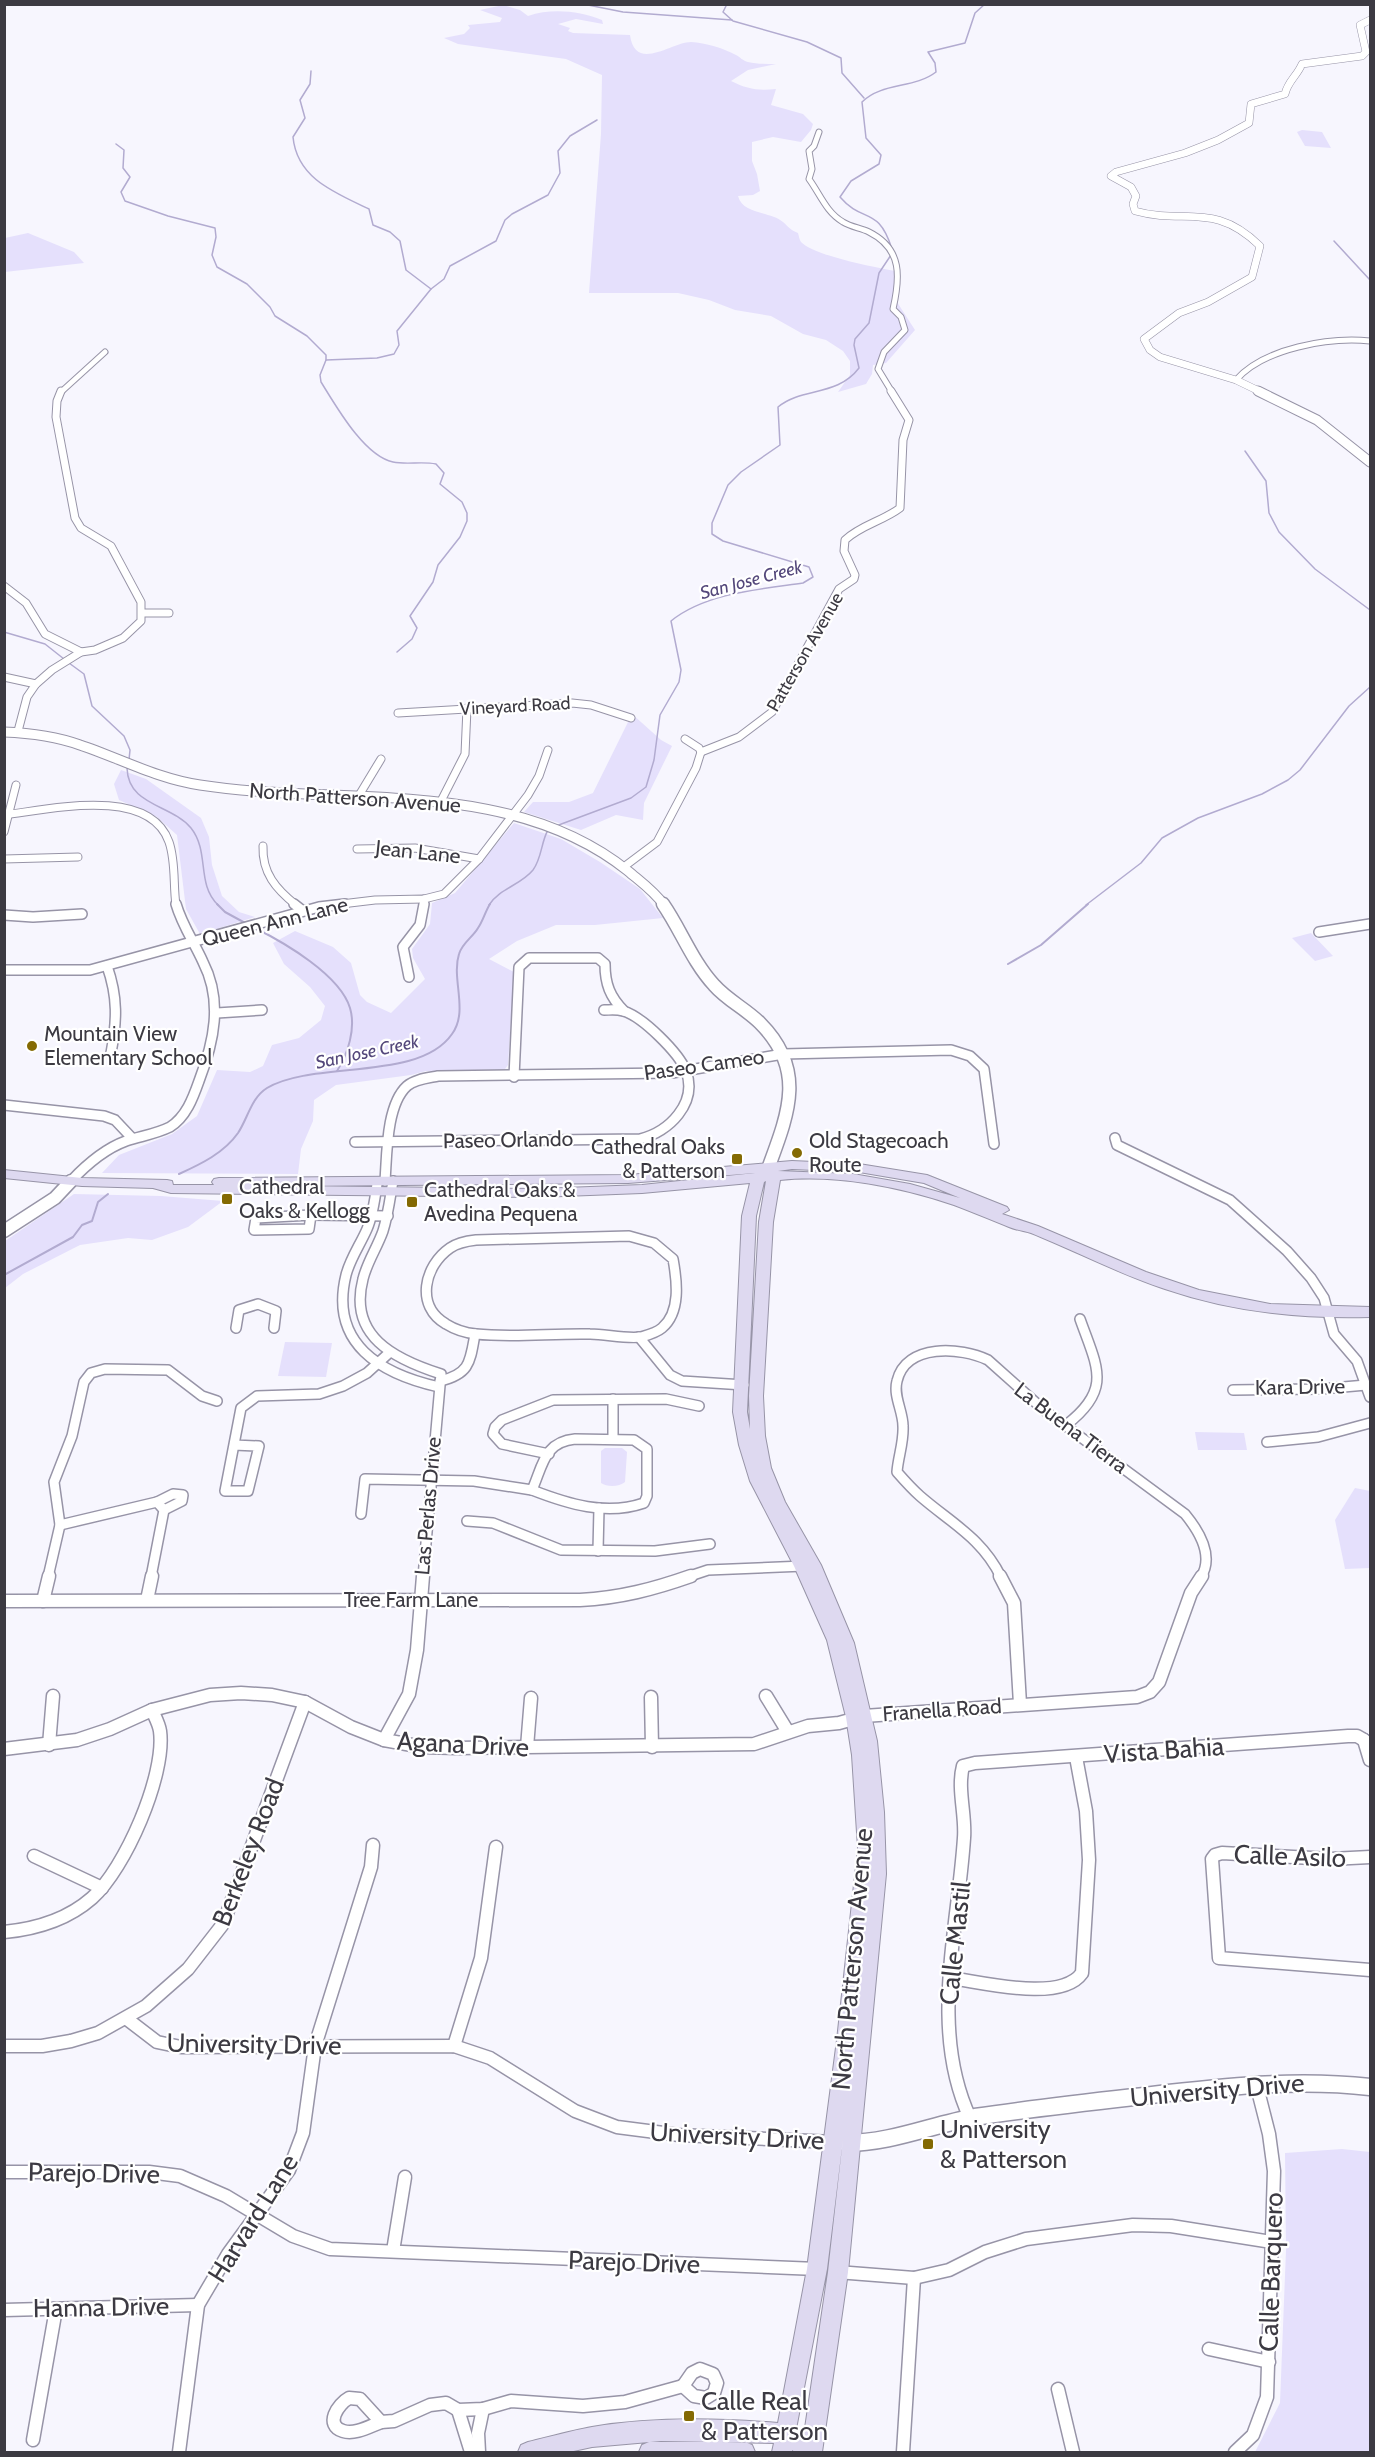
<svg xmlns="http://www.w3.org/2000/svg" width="1375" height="2457" font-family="Cabin,sans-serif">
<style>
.green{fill:#e5e0fc}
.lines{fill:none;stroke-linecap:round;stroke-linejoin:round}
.stream-far1{stroke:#b2abd0;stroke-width:1.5}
.stream{stroke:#b2abd0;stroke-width:2}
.minor-far3-casing{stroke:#9794a7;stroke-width:7}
.minor-far2-casing{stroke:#9794a7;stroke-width:9}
.minor-far1-casing{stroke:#9794a7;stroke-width:12}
.minor-casing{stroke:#9794a7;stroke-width:15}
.tertiary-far3-casing{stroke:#9794a7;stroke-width:8}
.tertiary-far2-casing{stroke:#9794a7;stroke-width:11}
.tertiary-far1-casing{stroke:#9794a7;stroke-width:15}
.tertiary-casing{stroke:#9794a7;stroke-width:19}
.secondary-casing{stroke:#9794a7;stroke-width:2}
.minor-far3{stroke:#fff;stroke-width:5}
.minor-far2{stroke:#fff;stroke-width:7}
.minor-far1{stroke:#fff;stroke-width:9}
.minor{stroke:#fff;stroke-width:12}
.tertiary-far3{stroke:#fff;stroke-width:7}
.tertiary-far2{stroke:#fff;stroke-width:9}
.tertiary-far1{stroke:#fff;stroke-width:12}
.tertiary{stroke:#fff;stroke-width:16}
.secondary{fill:#ded9f0;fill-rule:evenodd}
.poi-dot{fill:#846a03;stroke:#fff;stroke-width:2}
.labels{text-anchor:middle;stroke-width:4.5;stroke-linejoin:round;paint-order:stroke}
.far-water-label{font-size:18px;font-style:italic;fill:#54487b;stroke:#fff}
.far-street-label{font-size:18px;fill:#3c3a42;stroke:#fff}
.street-label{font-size:21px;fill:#3c3a42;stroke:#fff}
.poi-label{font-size:21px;fill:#3c3a42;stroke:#fff;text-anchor:start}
.near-street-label{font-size:26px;fill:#3c3a42;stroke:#fff}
.near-poi-label{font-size:26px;fill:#3c3a42;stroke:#fff;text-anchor:start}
</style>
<rect width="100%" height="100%" fill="#f7f6fe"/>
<g class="green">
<path d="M503 5 520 10 528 16C552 8 579 11 602 20L603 24 576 19 558 24 570 28 568 31 573 33 630 35C635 73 672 42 691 42 706 43 723 48 736 55 740 57 743 61 748 62 756 64 767 64 776 64L748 70 731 81C747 89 758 91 776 89L771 105 803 114 813 124 811 130 801 142 773 137 752 142V161L757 174 760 191 753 195 738 196C743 215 771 211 783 222 789 227 790 230 798 233 799 236 799 239 801 242 814 256 879 268 900 272L897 302 915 330 886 363 873 365 872 374 866 384 838 392 850 375V361L843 351 826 340 803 334 771 316 735 310 709 300 678 293H589L601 134 602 75 566 59 458 44 444 38 464 34 470 28 468 25 500 22 502 18 480 10Z"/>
<polygon points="1302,130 1322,132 1331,148 1305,146 1297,132"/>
<polygon points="28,233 74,252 84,263 5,272 5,238"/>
<polygon points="632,714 661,740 672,746 644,803 643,820 616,815 581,830 524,812 533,802 569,802 593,793"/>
<polygon points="121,770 146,779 201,818 209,837 212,865 222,896 239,912 255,917 200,934 186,909 177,835 157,817 119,800 114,784"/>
<polygon points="514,823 561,839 600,862 640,889 663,918 595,925 556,925 517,941 489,959 514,972 508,1065 505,1069 497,1072 426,1071 411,1075 336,1085 314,1100 313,1121 301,1149 298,1174 102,1173 119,1155 172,1134 197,1116 217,1070 250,1072 263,1066 272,1045 299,1038 321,1020 325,1006 310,987 284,964 273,943 295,931 333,947 351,963 360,995 367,1002 391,1013 425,979 413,958 412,949 430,924 432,903 455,893"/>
<polygon points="1311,933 1333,956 1315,961 1292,938"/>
<polygon points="74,1194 161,1196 223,1201 188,1227 152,1240 128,1238 80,1245 23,1274 5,1288 5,1241"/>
<polygon points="285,1342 332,1343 326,1377 278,1376"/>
<polygon points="1195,1432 1244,1433 1247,1450 1198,1450"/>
<path d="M605 1448H622L627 1452 625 1482C619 1487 607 1487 601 1483V1451Z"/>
<polygon points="1355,1488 1370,1491 1370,1568 1345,1569 1335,1520"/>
<polygon points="1342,2149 1370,2152 1370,2452 1255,2452 1280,2403 1286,2250 1285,2153"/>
</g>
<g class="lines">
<g class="stream-far1">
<polyline points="583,4 623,12 732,20"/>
<polyline points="727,4 723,12 733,21 807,42 841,58 842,73 864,98"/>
<path d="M311 71 310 84 300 100 305 118 293 137C297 179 336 193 369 209L373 225 390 232 400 241 406 270 431 289 397 331 399 345 394 354 377 358 326 360 320 375 321 382C336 406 364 456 393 462 407 465 422 461 436 464L444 473 440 484 462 502 467 513V521L460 537 438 565 433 582 410 616 417 628 412 639 397 652"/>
<polyline points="116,144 124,150 123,168 130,177 121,192 125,201 168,216 215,228 216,237 212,255 217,267 247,284 270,307 275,316 307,336 326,355 326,360"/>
<polyline points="1334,241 1370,280"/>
<path d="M892 249C878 205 863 224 840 197L851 181 879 164 881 155 866 138 862 102C882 82 914 89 936 72L935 63 928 52 965 43 975 13 985 4"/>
<polyline points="431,289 444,279 450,266 496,241 505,220 512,214 548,195 560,173 558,151 570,136 597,120"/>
<polyline points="1245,451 1266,481 1269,513 1279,532 1315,569 1370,610"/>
<polyline points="4,632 45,644 64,659"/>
<polyline points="69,663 84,674 92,706 124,736 130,750 129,760"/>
<path d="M127 768C128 806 171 804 191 828 210 852 196 884 218 905"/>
<path d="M556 826 631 798 646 787 654 760 660 715 679 682 681 670 671 621C705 593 761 589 803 583L813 577 809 567 723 541 712 534V523L728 485 741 472 780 445 778 407C802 387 837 397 859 368L854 345 855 339 869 323 879 273 891 255"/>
<path d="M489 905C500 888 521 885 533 870 542 858 541 842 548 830"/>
<polyline points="1086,905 1141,863 1162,838 1198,818 1262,794 1288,780 1300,770 1349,706 1370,687"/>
</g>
<g class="stream">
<polyline points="217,904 225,912 247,924"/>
<path d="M255 928C285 943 340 975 350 1008 356 1028 348 1054 337 1071"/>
<polyline points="1008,964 1041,945 1088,904"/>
<path d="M179 1174C201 1164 224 1153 238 1133 248 1118 251 1098 267 1088 314 1060 419 1082 452 1034 469 1011 451 979 459 954 462 943 473 937 478 928 483 921 485 912 490 904"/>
<polyline points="4,1275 73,1237 82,1225 92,1221 98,1202 108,1194"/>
</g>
<defs>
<g id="minor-far3">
<path d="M819 132 814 146 809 151 812 169 809 179C820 194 826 212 843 222 851 227 861 228 869 232 903 249 900 278 893 309L901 317 905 330 884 352 878 369 892 392"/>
<path d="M1236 380C1264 348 1329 337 1370 341"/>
<polyline points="61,392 105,352"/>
</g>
<g id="minor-far2">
<polyline points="4,586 26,603 45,634 81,652"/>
<polyline points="142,613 169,613"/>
<polyline points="4,677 36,684"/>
<polyline points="398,713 572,703 591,705 631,718"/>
<polyline points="18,731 27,697 36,684 52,670 81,652 95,650 123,638 141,621 141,602 111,546 81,528 75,518 56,417 57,401 61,391"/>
<polyline points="685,739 699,748 701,752"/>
<path d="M701 752 739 737 772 712 839 589 854 579 855 575 844 551 845 540C861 525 883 521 900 508L903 440 909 420 891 391"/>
<polyline points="358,797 381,759"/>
<polyline points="441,801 465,754 467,708"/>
<path d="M4 815C47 810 149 785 169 842 176 862 173 885 176 905"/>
<polyline points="4,832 16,785"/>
<path d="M263 846C262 873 276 889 296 905"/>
<polyline points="357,849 415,848 479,859"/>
<polyline points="4,859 78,857"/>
<polyline points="625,866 657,842 696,768 701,752"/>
<polyline points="424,899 424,905"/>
<polyline points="333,905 375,900 424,899 444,894 479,859 528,795 539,776 548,750"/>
</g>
<g id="minor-far1">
<polyline points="294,904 303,911"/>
<polyline points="4,915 33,917 82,914"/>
<polyline points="1319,932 1370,924"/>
<path d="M107 966C118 997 117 1021 111 1053"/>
<polyline points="4,970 90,970 319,907 345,904"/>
<polyline points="409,977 403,947 420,925 424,904"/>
<polyline points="217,1013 262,1010"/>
<path d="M514 1077 519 967 529 958H598L605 964C605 984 610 997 624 1011"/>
<polyline points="4,1105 104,1116 115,1120 132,1138"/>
<polyline points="1115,1138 1117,1145 1230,1200 1287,1251 1311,1278 1324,1298 1334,1334 1357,1361 1370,1397"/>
<path d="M355 1142 640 1139C669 1132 698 1103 686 1071 679 1053 642 1016 623 1011 617 1009 610 1010 604 1010"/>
<path d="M71 1181C87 1164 104 1149 126 1141 141 1136 156 1134 170 1127 186 1117 193 1098 199 1081 214 1042 223 1001 203 962 194 942 182 925 176 904"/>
<path d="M385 1181C387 1155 386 1105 407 1086 415 1079 428 1078 438 1076L672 1073 783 1054 951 1050 970 1056 984 1069 994 1144"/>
<path d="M393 1181C390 1198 388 1215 383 1231 377 1248 367 1262 363 1279 348 1336 394 1359 441 1374L423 1577"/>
<path d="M377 1184C375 1199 373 1215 367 1229 360 1245 350 1259 346 1275 329 1344 381 1374 439 1387"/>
<polyline points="311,1215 388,1216"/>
<polygon points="311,1215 309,1229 254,1230 256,1218"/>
<path d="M629 1236 654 1243 673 1259C677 1281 681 1312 662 1328 656 1333 648 1335 641 1337 625 1339 606 1334 590 1334 553 1333 513 1338 476 1334 466 1333 454 1329 446 1324 415 1306 424 1266 450 1248 457 1243 467 1241 476 1240Z"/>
<polyline points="236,1328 239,1310 258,1304 276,1311 274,1328"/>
<polyline points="639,1337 670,1375 682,1381 744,1385"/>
<path d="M440 1381C470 1374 470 1362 475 1334"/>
<polyline points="1233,1390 1321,1389 1366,1385"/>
<polyline points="613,1399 613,1439"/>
<path d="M1066 1425C1113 1389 1097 1367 1080 1319"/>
<path d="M575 1439 634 1440 647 1449V1496L644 1503C606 1516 568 1504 532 1490 543 1465 544 1442 575 1439Z"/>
<polyline points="1267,1442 1318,1437 1370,1423"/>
<polyline points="234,1445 259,1446 248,1491 225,1491 241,1408 257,1396 319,1394 343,1386 367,1373 389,1353"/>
<polyline points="549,1454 502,1444 493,1434 495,1427 502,1420 553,1400 666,1399 699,1406"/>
<polyline points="157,1502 173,1494 183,1495 182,1501 164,1510"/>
<polyline points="361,1514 365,1479 474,1481 532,1490"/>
<polyline points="467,1521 493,1523 561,1550 655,1551 710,1544"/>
<polyline points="60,1525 157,1502 164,1510 151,1577"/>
<polyline points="598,1551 599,1508"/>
<polyline points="48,1577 60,1525 54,1482 72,1436 84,1382 91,1373 105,1369 168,1370 202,1396 217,1401"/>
<polyline points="687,1577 708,1570 804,1566"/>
<path d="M1001 1577C982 1538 951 1523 920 1496 912 1489 904 1480 897 1472 898 1457 904 1442 903 1426 903 1411 893 1396 897 1381 906 1343 961 1347 988 1360L1044 1410 1185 1514C1199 1531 1214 1556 1201 1577"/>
</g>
<g id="minor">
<polyline points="1000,1576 1014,1603 1020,1704"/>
<polyline points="147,1600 152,1576"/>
<path d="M4 1601 580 1600C620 1598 654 1589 691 1576"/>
<polyline points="43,1601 49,1576"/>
<polyline points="766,1696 788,1732"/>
<polyline points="651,1697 652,1747"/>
<polyline points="384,1740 409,1694 417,1650 423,1576"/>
<polyline points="1364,1740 1370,1760"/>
<polyline points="49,1745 53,1696"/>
<polyline points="527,1747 531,1698"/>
<polyline points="4,1749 77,1740 110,1729 152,1710 210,1695 241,1693 272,1695 305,1702 351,1727 384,1740 423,1747 457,1748 754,1744 808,1726 839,1723 864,1716 1137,1697 1150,1692 1159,1682 1191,1593 1202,1576"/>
<polyline points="34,1856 102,1888"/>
<polyline points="1370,1857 1331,1859 1222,1853 1215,1855 1212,1859 1219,1958 1370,1970"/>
<path d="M4 1932C36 1929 67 1920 92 1898 125 1869 166 1775 160 1731 159 1724 155 1717 152 1710"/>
<path d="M950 1978C982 1982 1061 2003 1082 1973L1089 1860 1086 1811 1076 1757"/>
<polyline points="127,2019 157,2042 181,2047 454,2046 490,2058 575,2111 617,2127 679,2135 833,2142"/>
<polyline points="4,2046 42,2046 71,2041 98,2033 146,2006 188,1969 223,1924 305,1702"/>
<polyline points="454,2046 481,1958 496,1847"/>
<path d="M970 2118C929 2030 958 1930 964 1838 966 1815 957 1789 963 1766L975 1763 1348 1736H1357L1364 1740"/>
<polyline points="4,2172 149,2172 180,2176 226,2196 293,2236 330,2249 817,2269"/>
<polyline points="393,2251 405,2177"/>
<polyline points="837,2272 914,2278 949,2270 985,2252 1026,2239 1133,2225 1171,2226 1272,2242"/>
<polyline points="4,2310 198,2305"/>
<polyline points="1209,2349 1269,2362"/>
<polygon points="700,2369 713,2374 717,2383 714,2393 706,2398 694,2396 683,2386 692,2373"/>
<polyline points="1058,2389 1073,2452"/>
<path d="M349 2398 360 2399 381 2422C370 2426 355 2435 343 2431 324 2425 338 2404 349 2398Z"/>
<polyline points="458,2410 471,2452"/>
<polyline points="381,2422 394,2421 430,2405 446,2403 458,2410 483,2409 511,2401 583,2406 625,2402 683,2386"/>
<polyline points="33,2440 56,2309"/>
<polyline points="179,2452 198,2305 228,2254 289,2170 303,2133 315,2046 371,1867 373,1845"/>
<polyline points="479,2452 478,2433 483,2409"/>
<polyline points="903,2452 914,2278"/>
<polyline points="1235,2452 1253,2435 1267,2397 1274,2171 1269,2134 1256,2083"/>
</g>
<path id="tertiary-far3" d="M1261 392 1236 380 1160 357 1150 350 1144 339 1179 313 1208 302 1252 277 1260 246C1214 201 1185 225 1135 211L1133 204 1136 196 1131 187 1111 176 1116 172 1185 153 1218 140 1249 123 1251 104 1285 94C1288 81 1297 76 1302 64L1362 56 1366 52 1360 25 1370 20"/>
<g id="tertiary-far2">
<polyline points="1258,391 1317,420 1370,462"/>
<path d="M4 732C30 733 55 736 80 745 119 758 158 779 200 785 341 807 508 775 628 871 641 882 654 891 664 905"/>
</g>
<g id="tertiary-far1">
<path d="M663 904C681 930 692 961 714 985 727 1000 746 1009 760 1023 806 1069 789 1112 769 1166"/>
<polyline points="4,1231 55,1198 71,1181"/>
</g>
<path id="tertiary" d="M846 2143C891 2143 931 2125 975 2117 1028 2109 1081 2103 1134 2097 1213 2088 1290 2078 1370 2087"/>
<path id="secondary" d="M792 1161 859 1164 927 1175 1007 1207 1009 1210 1002 1214 1038 1226 1146 1272 1199 1290 1270 1304 1370 1307V1317C1300 1319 1232 1312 1165 1289 1119 1274 1076 1251 1031 1233 1024 1231 1016 1230 1009 1227 991 1220 973 1212 954 1205 901 1187 837 1174 780 1180L773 1222 763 1396 765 1436 771 1468 785 1502 821 1565 854 1643 877 1741 884 1812 886 1874 848 2272 822 2452H795L792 2450V2452H772L774 2443 661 2441 650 2442H745L752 2445 755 2452H639L642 2445 649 2442 592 2447 569 2452H518L521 2445 528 2442C549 2437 570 2431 592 2427 651 2417 717 2418 778 2423L807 2269 837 2040 858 1848 852 1755 846 1717 827 1640 794 1566 750 1481 739 1445 733 1412 742 1216 750 1183 642 1193 538 1197 171 1193 153 1188 82 1186 4 1178V1170L82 1178 167 1180 172 1181 173 1185H214L212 1182 214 1179 219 1178 628 1175ZM792 1169 859 1172 924 1183 960 1198 910 1184 853 1174 778 1171ZM755 1173 642 1185 538 1189 294 1186 628 1183ZM766 1181 759 1222 749 1396 750 1429 747 1412 756 1216 764 1182ZM843 2139 828 2272 804 2435 796 2429 827 2269Z"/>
</defs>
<use href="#minor-far3" class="minor-far3-casing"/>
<use href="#minor-far2" class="minor-far2-casing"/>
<use href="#minor-far1" class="minor-far1-casing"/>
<use href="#minor" class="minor-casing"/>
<use href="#tertiary-far3" class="tertiary-far3-casing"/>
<use href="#tertiary-far2" class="tertiary-far2-casing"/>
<use href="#tertiary-far1" class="tertiary-far1-casing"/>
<use href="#tertiary" class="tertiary-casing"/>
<use href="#secondary" class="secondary-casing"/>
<use href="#minor-far3" class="minor-far3"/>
<use href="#minor-far2" class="minor-far2"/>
<use href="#minor-far1" class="minor-far1"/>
<use href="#minor" class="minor"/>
<use href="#tertiary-far3" class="tertiary-far3"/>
<use href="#tertiary-far2" class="tertiary-far2"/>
<use href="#tertiary-far1" class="tertiary-far1"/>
<use href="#tertiary" class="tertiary"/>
<use href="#secondary" class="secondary"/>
</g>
<g class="poi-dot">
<circle cx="32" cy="1046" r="6"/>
<circle cx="797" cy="1153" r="6"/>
<rect x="731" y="1153" width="12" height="12" rx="3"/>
<rect x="221" y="1193" width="12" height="12" rx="3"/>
<rect x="406" y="1196" width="12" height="12" rx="3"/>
<rect x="922" y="2138" width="12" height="12" rx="3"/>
<rect x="683" y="2410" width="12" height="12" rx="3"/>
</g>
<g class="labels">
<g class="far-water-label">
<text transform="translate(751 580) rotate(-15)" y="6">San Jose Creek</text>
<text transform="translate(367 1052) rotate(-12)" y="6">San Jose Creek</text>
</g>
<g class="far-street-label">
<text transform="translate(805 652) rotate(-60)" y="6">Patterson Avenue</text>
<text transform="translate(515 706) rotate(-3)" y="6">Vineyard Road</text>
</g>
<g class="street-label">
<text transform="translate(355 798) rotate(4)" y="7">North Patterson Avenue</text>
<text transform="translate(418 852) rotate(6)" y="7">Jean Lane</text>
<text transform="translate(275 922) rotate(-14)" y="7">Queen Ann Lane</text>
<text transform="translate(704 1065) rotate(-8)" y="7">Paseo Cameo</text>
<text transform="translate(508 1140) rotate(-1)" y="7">Paseo Orlando</text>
<text transform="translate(1300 1387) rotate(-1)" y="7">Kara Drive</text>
<text transform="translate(1071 1428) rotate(37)" y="7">La Buena Tierra</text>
<text transform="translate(428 1506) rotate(-85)" y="7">Las Perlas Drive</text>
<text x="411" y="1607">Tree Farm Lane</text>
<text transform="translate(942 1710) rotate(-4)" y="7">Franella Road</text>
</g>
<g class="poi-label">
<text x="44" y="1041">Mountain View<tspan x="44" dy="24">Elementary School</tspan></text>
<text x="809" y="1148">Old Stagecoach<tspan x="809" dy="24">Route</tspan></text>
<text x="725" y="1154" text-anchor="end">Cathedral Oaks<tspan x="725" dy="24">&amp; Patterson</tspan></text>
<text x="239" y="1194">Cathedral<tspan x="239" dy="24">Oaks &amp; Kellogg</tspan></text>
<text x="424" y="1197">Cathedral Oaks &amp;<tspan x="424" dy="24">Avedina Pequena</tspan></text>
</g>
<g class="near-street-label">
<text transform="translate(463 1744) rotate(3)" y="9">Agana Drive</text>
<text transform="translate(1164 1750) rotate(-4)" y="9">Vista Bahia</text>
<text transform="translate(248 1852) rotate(-69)" y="9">Berkeley Road</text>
<text transform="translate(1290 1856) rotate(2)" y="9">Calle Asilo</text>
<text transform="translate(955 1943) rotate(-84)" y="9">Calle Mastil</text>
<text transform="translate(852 1959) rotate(-85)" y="9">North Patterson Avenue</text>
<text transform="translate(254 2044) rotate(1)" y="9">University Drive</text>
<text transform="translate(1217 2090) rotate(-5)" y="9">University Drive</text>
<text transform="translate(737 2136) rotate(3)" y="9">University Drive</text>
<text transform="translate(94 2173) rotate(1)" y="9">Parejo Drive</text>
<text transform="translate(253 2218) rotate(-58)" y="9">Harvard Lane</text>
<text transform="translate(634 2262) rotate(2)" y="9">Parejo Drive</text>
<text transform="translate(1271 2272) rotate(-88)" y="9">Calle Barquero</text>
<text transform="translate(101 2307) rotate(-1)" y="9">Hanna Drive</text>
</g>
<g class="near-poi-label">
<text x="940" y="2138">University<tspan x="940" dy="30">&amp; Patterson</tspan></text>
<text x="701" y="2410">Calle Real<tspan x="701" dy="30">&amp; Patterson</tspan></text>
</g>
</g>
<rect width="1375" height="2457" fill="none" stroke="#3c3a42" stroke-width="12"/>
</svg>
